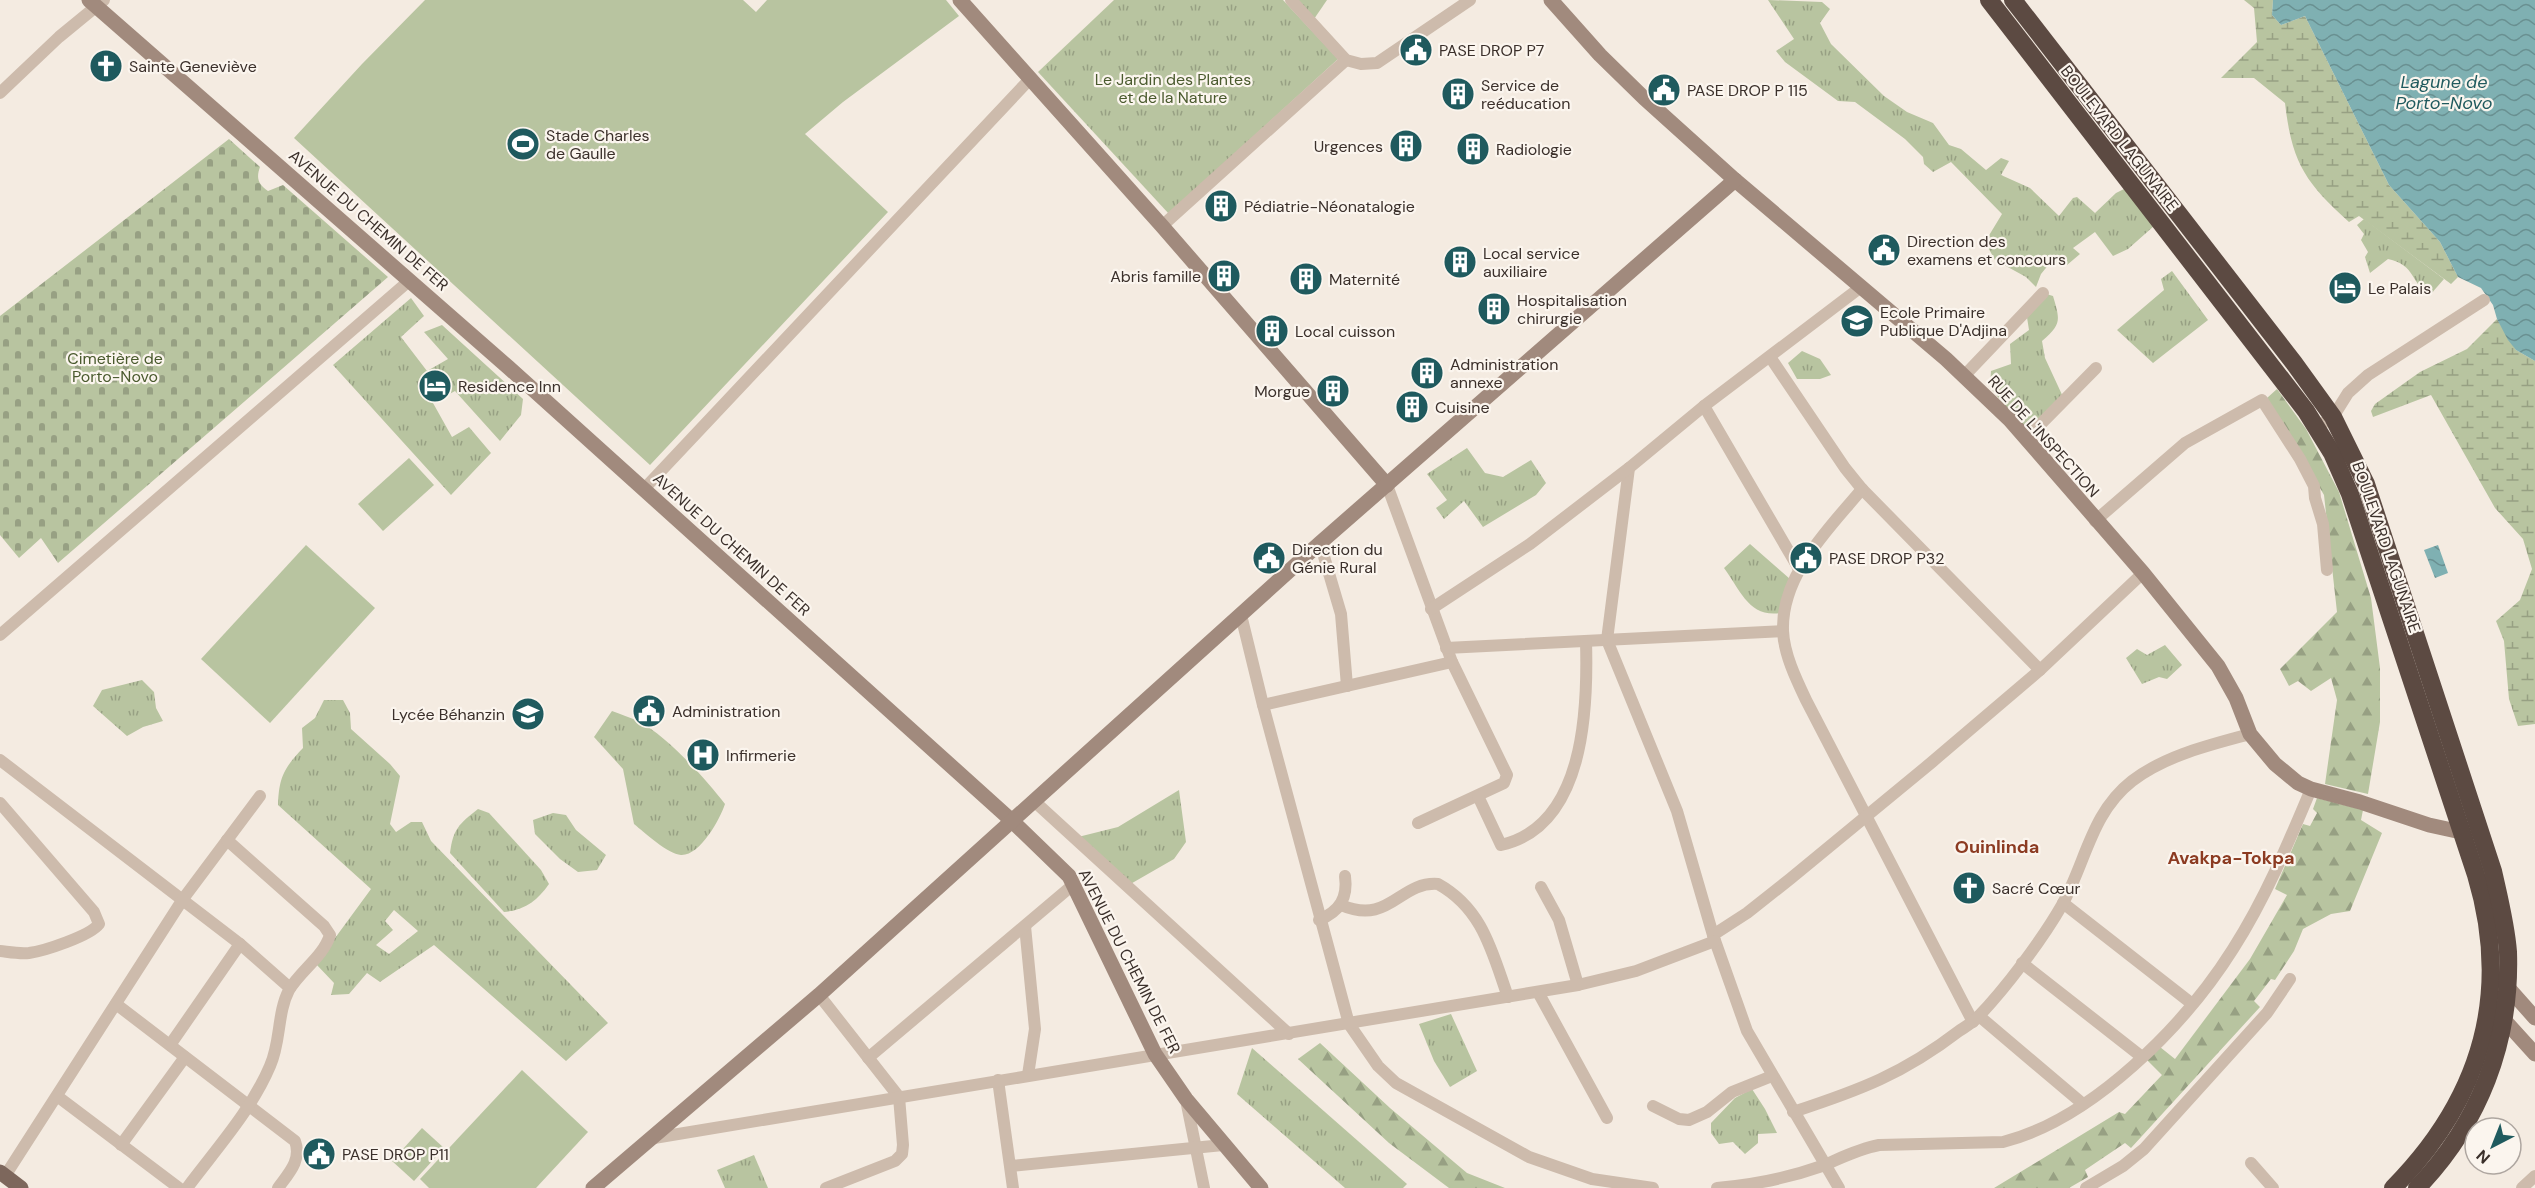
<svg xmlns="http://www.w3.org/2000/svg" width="2535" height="1188" font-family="'DM Sans',sans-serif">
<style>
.grass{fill:url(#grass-tufts);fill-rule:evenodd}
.forest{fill:url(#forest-firs)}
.wetland{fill:url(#wetland-marsh)}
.cemetery{fill:url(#cemetery-stones)}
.garden{fill:#b8c4a0}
.water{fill:url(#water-waves)}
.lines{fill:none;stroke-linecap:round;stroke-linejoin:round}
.street{stroke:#cdbbac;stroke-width:12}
.secondary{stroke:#a18a7d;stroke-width:15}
.primary{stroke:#7d675c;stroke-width:15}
.highway{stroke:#5c4a42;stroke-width:18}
.labels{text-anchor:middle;stroke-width:4.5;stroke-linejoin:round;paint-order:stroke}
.poi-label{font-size:16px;fill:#3b302b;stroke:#fbf5ee;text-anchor:start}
.park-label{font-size:16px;fill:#4a5a2e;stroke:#fbf5ee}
.street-label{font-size:16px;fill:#3b302b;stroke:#fbf5ee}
.water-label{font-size:18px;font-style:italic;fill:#1f5a5e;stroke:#fbf5ee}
.neighbourhood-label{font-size:18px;font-weight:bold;fill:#8c3b22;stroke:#fbf5ee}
</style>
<defs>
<pattern id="grass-tufts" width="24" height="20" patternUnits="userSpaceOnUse" patternTransform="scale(1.5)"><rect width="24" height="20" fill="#b8c4a0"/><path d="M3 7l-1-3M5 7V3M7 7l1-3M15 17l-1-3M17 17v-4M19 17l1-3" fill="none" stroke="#97a083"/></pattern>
<pattern id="forest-firs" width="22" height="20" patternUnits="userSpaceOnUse" patternTransform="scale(1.5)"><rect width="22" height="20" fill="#b8c4a0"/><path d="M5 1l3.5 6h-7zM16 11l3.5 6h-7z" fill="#97a083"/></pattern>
<pattern id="wetland-marsh" width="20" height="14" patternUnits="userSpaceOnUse" patternTransform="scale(1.5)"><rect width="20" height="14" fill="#b8c4a0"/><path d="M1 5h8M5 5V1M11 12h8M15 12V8" fill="none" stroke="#97a083"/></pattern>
<pattern id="cemetery-stones" width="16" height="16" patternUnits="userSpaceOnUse" patternTransform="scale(1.5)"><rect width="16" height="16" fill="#b8c4a0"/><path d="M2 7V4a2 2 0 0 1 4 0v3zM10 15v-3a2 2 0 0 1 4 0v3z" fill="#97a083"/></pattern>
<pattern id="water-waves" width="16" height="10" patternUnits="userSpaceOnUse" patternTransform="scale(1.5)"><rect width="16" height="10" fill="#7fb0b2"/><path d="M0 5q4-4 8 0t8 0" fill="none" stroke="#699091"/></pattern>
</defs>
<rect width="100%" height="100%" fill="#f4ebe1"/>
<g class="grass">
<polygon points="1114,0 1283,0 1338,59 1169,214 1038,72"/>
<polygon points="1291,0 1327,0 1312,22"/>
<polygon points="1768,0 1822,2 1830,9 1820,23 1831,44 1884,96 1907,112 1933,123 1949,145 1961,149 1986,170 2001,158 2009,161 2001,175 2030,188 2059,216 2073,198 2077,197 2095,213 2116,193 2128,187 2154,226 2128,249 2113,256 2095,232 2073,248 2080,254 2067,265 2050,263 2041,274 2036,287 2026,277 1995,260 1985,242 2002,214 1951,162 1933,172 1924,164 1923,157 1905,139 1855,102 1838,101 1785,62 1776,51 1794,39"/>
<path d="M2364 219 2444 279 2430 295C2410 283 2416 265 2388 259L2370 273 2365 257 2368 252 2361 240 2364 234 2357 225Z"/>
<polygon points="2172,271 2208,320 2153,363 2117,330 2164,290 2161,279"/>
<path d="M2043 293 2053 296C2060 320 2062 324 2042 341L2045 358 2064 399 2033 431 2022 428 1990 387 1991 371 2011 364 2010 344 2029 330 2026 311Z"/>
<polygon points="411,298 424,316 401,337 427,371 448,359 424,332 442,325 523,399 521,415 500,441 455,391 433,403 452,437 469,427 491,453 451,495 333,365"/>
<polygon points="1802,351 1820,359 1831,375 1820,379 1797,379 1788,363"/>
<polygon points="1467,448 1485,473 1503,477 1531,460 1546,483 1536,495 1483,527 1464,501 1444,519 1436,508 1447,500 1427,474"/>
<path d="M1750 544 1790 579 1781 613C1749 618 1741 591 1724 568Z"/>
<polygon points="2165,645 2182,665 2167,679 2159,677 2142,684 2126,658 2137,649 2147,655"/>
<polygon points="142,680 154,692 156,708 163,721 143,727 127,736 93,706 102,690"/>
<path d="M324 700H343L350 713 351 729 390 764 400 776 390 824 396 832 411 822H422L431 841 608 1023 566 1061 434 945 380 982 367 973 349 994 331 995 334 983 316 964 371 889 278 805C279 777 284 768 303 748L302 728 315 718ZM394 910 418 931 389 954 376 945 393 930 385 921Z"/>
<path d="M612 711C620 714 629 717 638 721 667 736 705 778 725 804 720 819 700 856 681 855 668 854 645 833 634 824L623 769 594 737Z"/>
<polygon points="1179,790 1186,842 1174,859 1127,886 1074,838 1118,827"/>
<path d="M478 809 489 813 541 870 549 884C537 901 525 910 504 912L450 853C453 829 459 824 478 809Z"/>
<polygon points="553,813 566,815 576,830 606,855 597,870 578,872 560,859 535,834 533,820"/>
<polygon points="1451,1014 1477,1071 1450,1087 1434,1061 1419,1024"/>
<polygon points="1252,1048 1407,1184 1403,1188 1345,1188 1237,1094"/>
<polygon points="1752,1089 1765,1109 1777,1133 1758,1134 1758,1143 1745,1154 1733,1142 1719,1144 1711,1133 1711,1123 1735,1098"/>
<polygon points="754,1155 768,1188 725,1188 717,1170"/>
</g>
<g class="forest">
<polygon points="2277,389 2306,429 2339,492 2371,598 2380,668 2380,722 2368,794 2325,784 2337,700 2331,678 2311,691 2298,681 2289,686 2280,669 2337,612 2324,495 2267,398"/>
<polygon points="2317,798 2363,810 2361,820 2382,833 2350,911 2331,914 2303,929 2294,951 2275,980 2271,979 2254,1001 2260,1007 2131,1148 2125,1143 2085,1170 2088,1177 2069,1188 1994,1188 2119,1112 2125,1114 2162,1075 2147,1060 2160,1047 2175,1059 2250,959 2287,895 2275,889 2303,824 2310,826 2317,813 2313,809"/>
<polygon points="1320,1043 1390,1108 1467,1173 1505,1188 1449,1188 1389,1143 1298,1059"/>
</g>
<g class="wetland">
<path d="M2244 0H2273L2272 15 2281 25 2305 16 2389 185 2440 242 2458 277 2451 284 2359 216 2349 222C2305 182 2292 163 2285 103L2254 78H2221L2257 42 2254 8Z"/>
<polygon points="2497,319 2516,350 2535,361 2535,724 2518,726 2509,699 2504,641 2496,621 2520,600 2532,569 2523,539 2495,508 2431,395 2373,417 2371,411 2375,404 2420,372 2467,349"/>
</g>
<path class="cemetery" d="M229 139 260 167C256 178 258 184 268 191L283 185 388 277 58 563 41 538 19 558 0 535V316Z"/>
<g class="garden">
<polygon points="425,0 743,0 756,12 767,0 946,0 959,16 843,102 805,134 888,212 650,465 294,138 362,64"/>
<polygon points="409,458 434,485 383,531 358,504"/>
<polygon points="306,545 375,608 270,723 201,659"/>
<polygon points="522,1070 588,1132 536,1188 429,1188 420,1179"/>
<polygon points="422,1128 444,1148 414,1181 392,1161"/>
</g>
<g class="water">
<polygon points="2273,0 2535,0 2535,361 2516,350 2508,340 2497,319 2493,305 2481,288 2458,277 2440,242 2389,185 2305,16 2281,25 2272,15"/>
<polygon points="2438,545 2448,573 2435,578 2424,550"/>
</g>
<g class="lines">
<g class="street">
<polyline points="1291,0 1346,60 1361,64 1377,63 1470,0"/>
<polyline points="0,93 59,37 104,0"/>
<polyline points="1162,226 1346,60"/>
<polyline points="1770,357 1845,468 1862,489 2040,670"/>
<polyline points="1964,376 2043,293"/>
<polyline points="1704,406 1799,569"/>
<polyline points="2317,427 2333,417 2348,393 2368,375 2484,300"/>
<polyline points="2026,439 2096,368"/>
<polyline points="1629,468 1607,640 1677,811 1713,935 1747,1031 1839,1188"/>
<polyline points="1387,485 1452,662 1507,775 1504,783 1418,823"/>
<polyline points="644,489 1030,79"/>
<path d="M1862 489C1829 529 1781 574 1783 631 1784 654 1796 679 1806 700L1973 1022"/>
<polyline points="2095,521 2185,443 2262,400 2300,459 2314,486 2315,498 2323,524 2327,570"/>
<polyline points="1320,543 1341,614 1347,686"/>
<polyline points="1431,609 1530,544 1629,468 1704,406 1861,287"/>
<polyline points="1241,615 1263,705 1349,1024 1378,1066 1396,1083 1529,1157 1592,1179 1653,1188"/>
<polyline points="0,635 410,280"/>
<polyline points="1446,648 1783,631"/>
<polyline points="1263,705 1452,662"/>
<polyline points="0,760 240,944 290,988"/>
<path d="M1478 796 1501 845C1585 826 1588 709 1586 641"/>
<polyline points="1034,801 1289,1034"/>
<path d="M0 803 94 912 99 924C90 936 44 951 29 953 19 954 9 952 0 951"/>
<polyline points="1541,887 1559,920 1578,985"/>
<polyline points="2063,903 2191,1003"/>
<path d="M1341 905C1390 926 1399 881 1438 884 1483 909 1492 952 1508 997"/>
<path d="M1319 920C1340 911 1348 898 1345 876"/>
<polyline points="1025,926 1035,1029 1028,1075"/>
<polyline points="1713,935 1747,913 1790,879 1932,762 2040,670 2143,573"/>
<polyline points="2022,963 2142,1057"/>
<polyline points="1538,992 1607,1118"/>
<polyline points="819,995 899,1097 903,1145 902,1154 895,1161 826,1188"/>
<path d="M116 1004 295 1141C302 1160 289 1173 278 1188"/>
<polyline points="1979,1016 2083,1104"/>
<polyline points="170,1045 240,944"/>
<polyline points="868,1058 1074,884"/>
<polyline points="998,1080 1013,1188"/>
<polyline points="57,1096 179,1188"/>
<polyline points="1186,1100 1204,1188"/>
<polyline points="1653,1106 1679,1119 1689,1120 1707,1112 1732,1092 1772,1076"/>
<path d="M1793 1112C1860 1090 1903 1074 1959 1031 1965 1027 1972 1023 1977 1018 2005 989 2042 940 2062 905 2086 862 2091 813 2132 781 2166 755 2210 745 2250 734"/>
<polyline points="654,1138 1578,985 1636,971 1715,941"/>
<polyline points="121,1145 185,1057"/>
<polyline points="2251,1163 2273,1188"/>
<polyline points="1011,1166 1223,1145"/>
<polyline points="5,1176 183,899 260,796"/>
<path d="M187 1188C216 1149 251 1111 270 1066 281 1042 277 1013 289 990 301 970 323 957 330 935L324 926 227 840"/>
<path d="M1717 1188C1753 1185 1788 1178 1822 1166 1841 1158 1858 1149 1879 1145L2003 1142C2093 1119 2185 1025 2233 949 2265 899 2288 844 2311 789"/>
<polyline points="2086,1188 2123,1166 2144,1149 2267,1013 2290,979"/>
<polyline points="2522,1188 2535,1176"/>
</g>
<g class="secondary">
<polyline points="89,0 508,367 1011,820 1069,876 1155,1054 1186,1099 1261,1188"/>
<polyline points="960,0 1162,226 1387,485"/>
<polyline points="1551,0 1600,55 1644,98 1735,180 1946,359 2010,420 2143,573 2218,666 2236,698 2250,734 2275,764 2298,783 2311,789 2360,802 2429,825 2461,832 2470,831"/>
<polyline points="2503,982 2535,1018"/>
<polyline points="2497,1012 2535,1054"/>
<polyline points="593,1188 819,995 1320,543 1735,180"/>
</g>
<polyline class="primary" points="0,1172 21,1188"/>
<g class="highway">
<path d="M1989 0 2306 411 2332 453 2350 494 2476 875C2512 995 2480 1100 2393 1188"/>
<path d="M2013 0 2294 363 2333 417 2366 484 2493 871C2499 898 2506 925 2508 952 2511 1042 2479 1124 2417 1188"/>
</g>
</g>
<defs>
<symbol id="civic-disc" viewBox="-11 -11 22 22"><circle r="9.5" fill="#1f5a5e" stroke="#fbf5ee"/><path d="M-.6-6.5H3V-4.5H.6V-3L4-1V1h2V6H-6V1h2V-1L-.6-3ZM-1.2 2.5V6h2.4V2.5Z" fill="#fff"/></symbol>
<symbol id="church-disc" viewBox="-11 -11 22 22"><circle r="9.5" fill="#1f5a5e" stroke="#fbf5ee"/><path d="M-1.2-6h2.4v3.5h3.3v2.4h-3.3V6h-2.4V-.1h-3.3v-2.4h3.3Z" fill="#fff"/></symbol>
<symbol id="building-disc" viewBox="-11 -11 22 22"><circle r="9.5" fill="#1f5a5e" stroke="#fbf5ee"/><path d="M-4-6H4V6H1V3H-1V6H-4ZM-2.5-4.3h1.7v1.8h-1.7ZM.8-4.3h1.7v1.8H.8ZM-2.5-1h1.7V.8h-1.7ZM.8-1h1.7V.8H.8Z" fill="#fff"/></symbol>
<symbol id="stadium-disc" viewBox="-11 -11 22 22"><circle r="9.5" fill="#1f5a5e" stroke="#fbf5ee"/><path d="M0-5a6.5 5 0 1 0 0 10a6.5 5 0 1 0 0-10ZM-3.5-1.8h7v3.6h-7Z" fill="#fff"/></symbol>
<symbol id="hotel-disc" viewBox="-11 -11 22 22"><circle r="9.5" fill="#1f5a5e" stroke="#fbf5ee"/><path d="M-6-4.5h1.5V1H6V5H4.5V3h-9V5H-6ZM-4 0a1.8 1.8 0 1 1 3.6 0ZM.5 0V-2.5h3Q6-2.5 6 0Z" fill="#fff"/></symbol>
<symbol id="school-disc" viewBox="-11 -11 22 22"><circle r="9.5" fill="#1f5a5e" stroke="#fbf5ee"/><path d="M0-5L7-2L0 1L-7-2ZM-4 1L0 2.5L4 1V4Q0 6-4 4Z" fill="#fff"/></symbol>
<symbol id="hospital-disc" viewBox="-11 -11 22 22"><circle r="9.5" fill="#1f5a5e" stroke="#fbf5ee"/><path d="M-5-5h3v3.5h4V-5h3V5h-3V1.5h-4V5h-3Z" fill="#fff"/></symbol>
</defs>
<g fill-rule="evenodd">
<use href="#civic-disc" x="1397" y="31" width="38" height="38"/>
<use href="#church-disc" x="87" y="47" width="38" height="38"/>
<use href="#civic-disc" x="1645" y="71" width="38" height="38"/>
<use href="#building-disc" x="1439" y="75" width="38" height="38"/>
<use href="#stadium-disc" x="504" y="125" width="38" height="38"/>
<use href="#building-disc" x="1387" y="127" width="38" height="38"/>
<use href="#building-disc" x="1454" y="130" width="38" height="38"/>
<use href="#building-disc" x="1202" y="187" width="38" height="38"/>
<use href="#civic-disc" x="1865" y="231" width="38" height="38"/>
<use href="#building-disc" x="1441" y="243" width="38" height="38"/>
<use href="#building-disc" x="1205" y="257" width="38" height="38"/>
<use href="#building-disc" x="1287" y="260" width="38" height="38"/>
<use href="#hotel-disc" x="2326" y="269" width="38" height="38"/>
<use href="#building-disc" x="1475" y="290" width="38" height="38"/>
<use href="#school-disc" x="1838" y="302" width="38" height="38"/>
<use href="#building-disc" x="1253" y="312" width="38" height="38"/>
<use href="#building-disc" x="1408" y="354" width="38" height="38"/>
<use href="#hotel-disc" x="416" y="367" width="38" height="38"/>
<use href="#building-disc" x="1314" y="372" width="38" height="38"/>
<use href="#building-disc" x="1393" y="388" width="38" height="38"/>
<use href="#civic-disc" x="1250" y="539" width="38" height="38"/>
<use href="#civic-disc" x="1787" y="539" width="38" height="38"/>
<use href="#civic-disc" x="630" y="692" width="38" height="38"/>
<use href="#school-disc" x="509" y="695" width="38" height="38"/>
<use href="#hospital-disc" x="684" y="736" width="38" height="38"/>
<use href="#church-disc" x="1950" y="869" width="38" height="38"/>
<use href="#civic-disc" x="300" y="1135" width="38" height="38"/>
</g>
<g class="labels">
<g class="poi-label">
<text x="1439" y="56">PASE DROP P7</text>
<text x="129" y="72">Sainte Geneviève</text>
<text x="1481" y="91">Service de<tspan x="1481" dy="18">reéducation</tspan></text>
<text x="1687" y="96">PASE DROP P 115</text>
<text x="546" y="141">Stade Charles<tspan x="546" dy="18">de Gaulle</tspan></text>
<text x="1383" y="152" text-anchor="end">Urgences</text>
<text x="1496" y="155">Radiologie</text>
<text x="1244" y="212">Pédiatrie-Néonatalogie</text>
<text x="1907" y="247">Direction des<tspan x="1907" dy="18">examens et concours</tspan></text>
<text x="1483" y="259">Local service<tspan x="1483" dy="18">auxiliaire</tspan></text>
<text x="1201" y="282" text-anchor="end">Abris famille</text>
<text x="1329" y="285">Maternité</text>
<text x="2368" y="294">Le Palais</text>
<text x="1517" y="306">Hospitalisation<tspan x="1517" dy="18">chirurgie</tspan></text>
<text x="1880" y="318">Ecole Primaire<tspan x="1880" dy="18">Publique D'Adjina</tspan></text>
<text x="1295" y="337">Local cuisson</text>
<text x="1450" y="370">Administration<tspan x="1450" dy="18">annexe</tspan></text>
<text x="458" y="392">Residence Inn</text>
<text x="1310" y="397" text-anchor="end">Morgue</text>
<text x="1435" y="413">Cuisine</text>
<text x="1292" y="555">Direction du<tspan x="1292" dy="18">Génie Rural</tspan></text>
<text x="1829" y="564">PASE DROP P32</text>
<text x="672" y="717">Administration</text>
<text x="505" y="720" text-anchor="end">Lycée Béhanzin</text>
<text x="726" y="761">Infirmerie</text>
<text x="1992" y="894">Sacré Cœur</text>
<text x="342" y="1160">PASE DROP P11</text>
</g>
<g class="park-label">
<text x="1173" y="85">Le Jardin des Plantes<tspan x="1173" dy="18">et de la Nature</tspan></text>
<text x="115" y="364">Cimetière de<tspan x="115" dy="18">Porto-Novo</tspan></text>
</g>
<g class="street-label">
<text transform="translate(2120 138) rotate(52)" y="6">BOULEVARD LAGUNAIRE</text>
<text transform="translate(369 220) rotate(41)" y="6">AVENUE DU CHEMIN DE FER</text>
<text transform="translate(2044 436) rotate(48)" y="6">RUE DE L'INSPECTION</text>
<text transform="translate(732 544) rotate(42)" y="6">AVENUE DU CHEMIN DE FER</text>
<text transform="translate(2387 547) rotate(71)" y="6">BOULEVARD LAGUNAIRE</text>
<text transform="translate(1130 961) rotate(63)" y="6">AVENUE DU CHEMIN DE FER</text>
</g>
<g class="water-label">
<text x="2444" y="88">Lagune de<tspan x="2444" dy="21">Porto-Novo</tspan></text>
</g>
<g class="neighbourhood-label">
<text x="1997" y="853">Ouinlinda</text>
<text x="2231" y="864">Avakpa-Tokpa</text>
</g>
</g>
<g transform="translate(2493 1146) rotate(222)"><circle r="28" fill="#fbf5ee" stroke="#aea6a0" stroke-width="1.5"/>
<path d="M0-4.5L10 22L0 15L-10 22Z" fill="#1f5a5e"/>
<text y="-9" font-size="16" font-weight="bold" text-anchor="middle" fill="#3b302b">N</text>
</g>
</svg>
